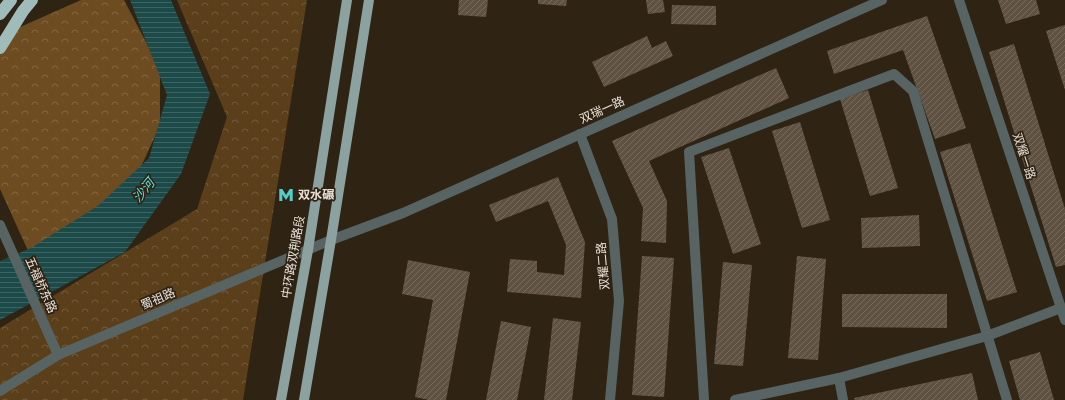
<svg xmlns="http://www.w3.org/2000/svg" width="1065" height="400" font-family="'Fira Sans','Noto Sans SC',sans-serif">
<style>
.forest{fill:url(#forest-crowns)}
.park{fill:url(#park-crowns)}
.water{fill:url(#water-rules)}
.building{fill:url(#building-hatch)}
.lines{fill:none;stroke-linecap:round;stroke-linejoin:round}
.street{stroke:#586463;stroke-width:10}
.primary{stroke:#8ba2a1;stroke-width:10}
.highway{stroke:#9fbbba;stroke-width:12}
.labels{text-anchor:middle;stroke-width:3.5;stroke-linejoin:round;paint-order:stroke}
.street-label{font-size:12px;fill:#e8e0d7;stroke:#2f2314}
.poi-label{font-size:12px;font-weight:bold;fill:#e8e0d7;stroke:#2f2314;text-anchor:start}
.water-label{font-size:13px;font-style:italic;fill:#58eae7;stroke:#2f2314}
</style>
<defs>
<pattern id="forest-crowns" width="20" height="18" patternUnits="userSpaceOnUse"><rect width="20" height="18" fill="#6e4c21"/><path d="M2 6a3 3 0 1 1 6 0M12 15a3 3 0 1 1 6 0" fill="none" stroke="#836640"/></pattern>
<pattern id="park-crowns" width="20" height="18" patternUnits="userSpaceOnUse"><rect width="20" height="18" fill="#5b3f1a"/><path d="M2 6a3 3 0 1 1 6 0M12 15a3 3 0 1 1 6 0" fill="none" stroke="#735a3b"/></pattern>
<pattern id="water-rules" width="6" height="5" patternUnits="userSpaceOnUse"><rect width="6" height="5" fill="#1c4a49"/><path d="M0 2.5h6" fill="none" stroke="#3d6462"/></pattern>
<pattern id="building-hatch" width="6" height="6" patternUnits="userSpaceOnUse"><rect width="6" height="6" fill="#605242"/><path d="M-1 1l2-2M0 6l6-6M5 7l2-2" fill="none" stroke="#776b5d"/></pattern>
</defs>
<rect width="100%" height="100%" fill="#2f2314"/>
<polygon class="forest" points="81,0 124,0 160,69 160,125 140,169 105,215 30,255 0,189 0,36"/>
<polygon class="park" points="177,0 307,0 243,400 0,400 0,328 197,209 227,117"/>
<polygon class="water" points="130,0 171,0 210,94 181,174 125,252 0,320 0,261 31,248 99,205 149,158 167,95"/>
<g class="building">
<polygon points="459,0 488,0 486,17 458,15"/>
<polygon points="538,0 567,0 566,6 538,4"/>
<polygon points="646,0 663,0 665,12 648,14"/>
<polygon points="998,0 1036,0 1040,14 1006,24"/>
<polygon points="672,5 716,6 716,25 671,24"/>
<polygon points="927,16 966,128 935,139 903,50 834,74 827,51"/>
<polygon points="1065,25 1065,90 1046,31"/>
<polygon points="647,36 652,48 666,41 673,56 604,87 592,62"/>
<polygon points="1014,44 1065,209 1065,265 1056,267 989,52"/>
<polygon points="776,68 789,98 649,161 667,201 666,243 641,241 643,208 612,141"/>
<polygon points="868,90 898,188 870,196 840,99"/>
<polygon points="800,122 830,220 802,228 772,131"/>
<polygon points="970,143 1017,292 987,301 940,152"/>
<polygon points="729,148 761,244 733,254 701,157"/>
<polygon points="558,177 585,242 581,298 507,292 510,259 537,261 537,272 564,275 566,245 548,201 496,222 489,205"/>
<polygon points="919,215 920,246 862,248 861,218"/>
<polygon points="642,256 674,258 664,397 632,395"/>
<polygon points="797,256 826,259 818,360 788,358"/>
<polygon points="408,260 470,272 446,400 429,400 415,397 433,300 402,294"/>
<polygon points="723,262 752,265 743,366 714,364"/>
<polygon points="842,294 947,294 947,328 842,327"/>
<polygon points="553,318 581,322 572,400 544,400"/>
<polygon points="501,321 531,327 517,400 486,400"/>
<polygon points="1040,352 1054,400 1020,400 1009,361"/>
<polygon points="972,373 978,400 855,400 854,398"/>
</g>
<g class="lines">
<g class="street">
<polyline points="959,0 1065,320"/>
<polyline points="580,134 612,219 619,301 610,400"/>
<polyline points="0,225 58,355"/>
<polyline points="839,378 843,400"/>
<polyline points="0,391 58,355 331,240 403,213 882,0"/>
<polyline points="704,400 689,152 894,74 913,91 1007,400"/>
<polyline points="735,400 839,378 987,336 1061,308"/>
</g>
<g class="primary">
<polyline points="281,400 308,250 347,0"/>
<polyline points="304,400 331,240 369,0"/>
</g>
<g class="highway">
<polyline points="0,14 11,0"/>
<polyline points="0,48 23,11 32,0"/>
</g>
</g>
<defs>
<symbol id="metro-bare" viewBox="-9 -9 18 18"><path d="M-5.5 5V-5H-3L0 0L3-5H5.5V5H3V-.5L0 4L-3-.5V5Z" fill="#53cdca" stroke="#2f2314" stroke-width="2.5" paint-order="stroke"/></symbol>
</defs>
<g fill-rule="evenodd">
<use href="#metro-bare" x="275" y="184" width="22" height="22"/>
</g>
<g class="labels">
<g class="street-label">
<text transform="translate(602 110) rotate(-24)" y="4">双瑞一路</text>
<text transform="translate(1024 156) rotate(72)" y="4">双耀一路</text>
<text transform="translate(293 257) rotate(-80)" y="4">中环路双荆路段</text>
<text transform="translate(603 266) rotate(-95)" y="4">双耀二路</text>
<text transform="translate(41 285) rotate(66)" y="4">五福桥东路</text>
<text transform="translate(158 299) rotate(-23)" y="4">蜀祖路</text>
</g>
<g class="poi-label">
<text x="298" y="199">双水碾</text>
</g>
<g class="water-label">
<text transform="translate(143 190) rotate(-51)" y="5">沙河</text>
</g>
</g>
</svg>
